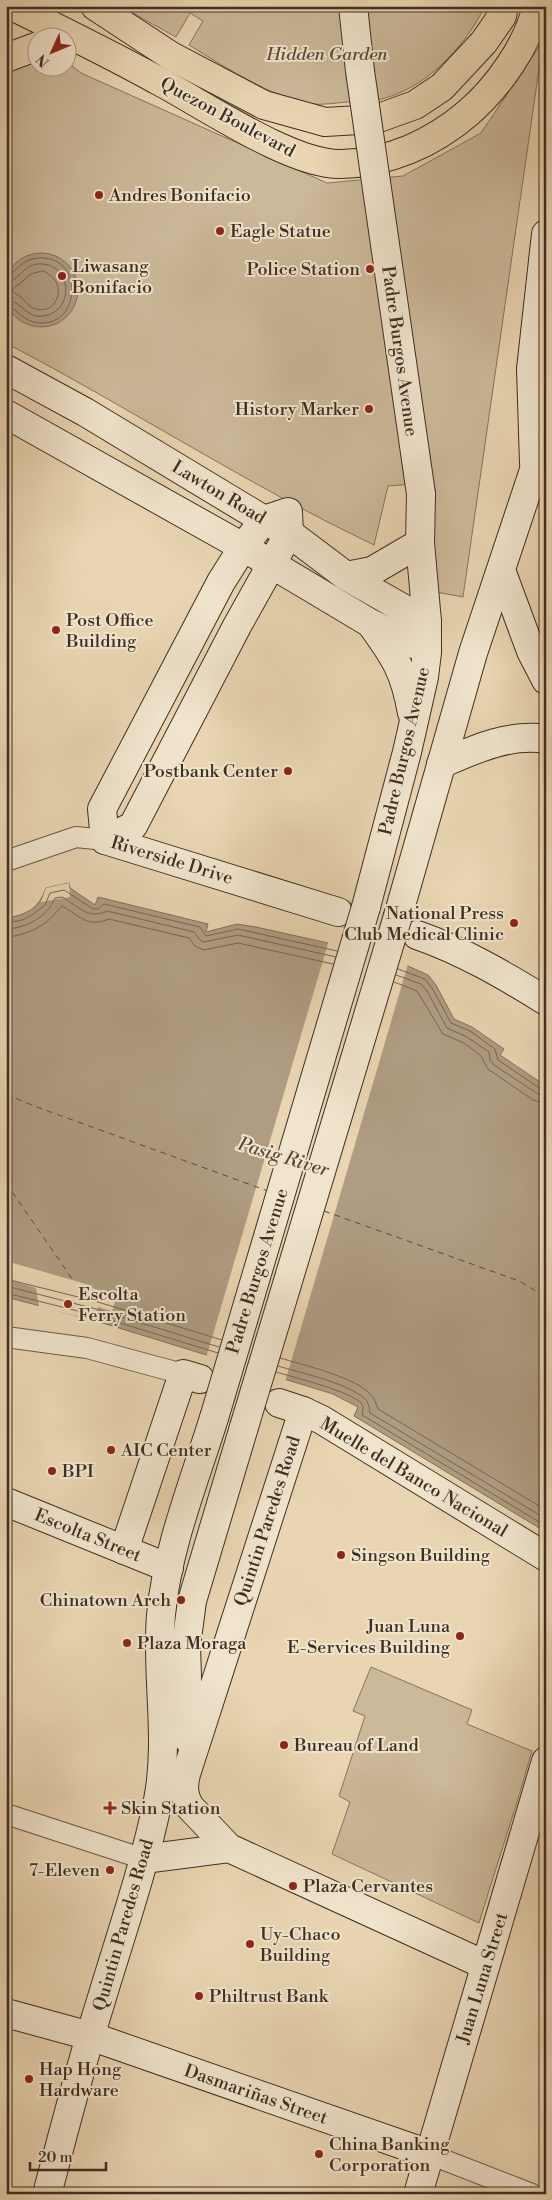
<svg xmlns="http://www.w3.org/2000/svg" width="552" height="2200" font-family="'Libre Bodoni',serif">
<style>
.green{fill:#ccb99a;stroke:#86745f}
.water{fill:#af9c82;stroke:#82705c}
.pier{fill:#e9d5b2}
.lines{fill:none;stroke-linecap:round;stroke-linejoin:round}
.shore{stroke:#776553;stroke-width:1}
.ferry{stroke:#5b4a3c;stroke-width:1;stroke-dasharray:6 5;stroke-linecap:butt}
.secondary-tunnel{stroke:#c7b496;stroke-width:28;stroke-dasharray:28 14;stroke-linecap:butt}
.street-casing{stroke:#6a5848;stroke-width:22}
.secondary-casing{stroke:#3f2e24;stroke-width:30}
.primary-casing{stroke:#3f2e24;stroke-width:30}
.street{stroke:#f1e4cd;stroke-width:20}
.secondary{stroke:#f1e4cd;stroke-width:28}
.primary{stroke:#e9d5b2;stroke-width:28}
.secondary-bridge-casing{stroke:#3f2e24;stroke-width:30;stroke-linecap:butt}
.secondary-bridge{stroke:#f1e4cd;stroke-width:28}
.poi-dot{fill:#8f2418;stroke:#f1e4cd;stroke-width:2}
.labels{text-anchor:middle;stroke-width:4;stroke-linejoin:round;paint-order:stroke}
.park-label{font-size:18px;font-style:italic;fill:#5b4a3c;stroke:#f1e4cd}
.street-label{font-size:18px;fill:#3f2e24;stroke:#f1e4cd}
.poi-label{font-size:18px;fill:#3f2e24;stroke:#f1e4cd;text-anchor:start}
.water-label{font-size:19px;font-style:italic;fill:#5b4a3c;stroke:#f1e4cd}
</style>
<rect width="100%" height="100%" fill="#e9d5b2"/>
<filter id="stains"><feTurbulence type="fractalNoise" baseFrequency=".004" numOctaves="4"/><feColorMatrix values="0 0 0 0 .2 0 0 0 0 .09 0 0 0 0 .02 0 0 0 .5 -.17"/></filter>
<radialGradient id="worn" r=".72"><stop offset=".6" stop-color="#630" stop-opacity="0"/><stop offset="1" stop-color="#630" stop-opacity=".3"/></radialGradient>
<g class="green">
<path d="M120 6H485C465 47 424 91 377 100 367 102 356 102 347 102 336 103 323 105 312 104 268 96 227 68 189 45L203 21 190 13 176 37Z"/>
<path d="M543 41 463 597 436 592 428 483 388 486 374 545C248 485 130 408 6 343V70L37 57 38 68H68V63L81 73 327 183 403 176 481 133Z"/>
<path d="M371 1667 472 1710 467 1724 532 1751C516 1809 496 1866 479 1923L332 1854 350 1802 339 1796 365 1716 353 1711Z"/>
</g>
<g class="water">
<circle cx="41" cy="290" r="37"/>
<path d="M69 883 70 888 95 905 98 897 208 924 206 932 237 924 256 927 328 943 408 966 428 975 436 985 454 1019 472 1027 504 1049 500 1055 546 1086V1532L354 1416 358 1407 333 1394 93 1320 6 1297V918C27 915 39 908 46 888Z"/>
</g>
<g class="pier">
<polygon points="69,883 70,897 41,902 46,888"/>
<polygon points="329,940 408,964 285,1382 206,1358"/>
<polygon points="6,1261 93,1286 92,1288 117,1296 112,1311 98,1307 94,1320 39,1307 36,1288 6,1279"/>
</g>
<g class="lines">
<g class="shore">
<path d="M43 271C71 282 57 318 33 308 28 306 25 301 21 297 18 295 14 293 12 290L31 274Z"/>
<path d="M6 275C17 274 20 257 43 258 83 259 81 325 40 323 22 322 17 307 6 306"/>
<path d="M6 282C21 281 23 262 43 264 73 267 74 312 43 316 26 319 21 300 6 300"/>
<polyline points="6,923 22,920 32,915 45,905 50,893 64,890 93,909 98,909 104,904 200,927 206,936 238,929 337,951"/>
<path d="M6 929C27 928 47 917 55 898L62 897C78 906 88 920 107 911L194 932 199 939 204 942 238 935 336 957"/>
<path d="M6 937C24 936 42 928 54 915 57 912 59 908 62 906 80 916 87 928 109 919L189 938 195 946 204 950 238 943 333 964"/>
<polyline points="398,969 425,979 432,988 451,1023 470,1031 495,1049 498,1060 541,1089 546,1090"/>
<polyline points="396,975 421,984 427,991 447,1028 467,1037 489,1052 490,1060 494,1065 538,1094 546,1096"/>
<polyline points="394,982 417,991 443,1034 464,1043 481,1056 488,1069 533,1100 546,1104"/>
<polyline points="6,1279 98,1302 222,1340"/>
<polyline points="6,1286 96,1309 219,1347"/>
<polyline points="6,1293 94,1315 218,1353"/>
<path d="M280 1358C303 1365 356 1377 371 1395 375 1399 376 1404 378 1409L546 1510"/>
<path d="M278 1366C301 1373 348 1383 365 1399 369 1403 369 1408 370 1413L546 1519"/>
<path d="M276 1372C293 1377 353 1392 362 1404 364 1408 362 1412 362 1415L546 1526"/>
</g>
<g class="ferry">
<polyline points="6,1094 34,1106 268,1191"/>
<polyline points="6,1183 73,1280"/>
<polyline points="324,1211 519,1281 546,1297"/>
</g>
<polyline class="secondary-tunnel" points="339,912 417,935"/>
<defs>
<g id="street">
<polyline points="6,861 76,837 105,840"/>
<polyline points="6,1337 87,1348 183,1374"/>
<polyline points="6,1814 144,1859"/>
<polyline points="429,2154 532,2194"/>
</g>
<g id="secondary">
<polyline points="6,369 85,412 264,520 289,533 346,576 427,622"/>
<polyline points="6,414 243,547 370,623 427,650"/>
<polyline points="534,463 531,369 546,234"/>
<polygon points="288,512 289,533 237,626 133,826 105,840 102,809 221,582 243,547 264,520"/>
<polyline points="501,570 531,651 546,680"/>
<polyline points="346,576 372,571 420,543"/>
<path d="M371 624C395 657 405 672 412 713"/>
<path d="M441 764C473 750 509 733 546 739"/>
<polyline points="105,840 338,912"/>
<polyline points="366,907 407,752 424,677 427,652 427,622 420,543 421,494"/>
<polyline points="398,916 473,653 534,470 546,441"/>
<path d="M417 935C463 951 504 975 546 1001"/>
<polyline points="279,1403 303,1411 322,1420 546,1557"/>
<path d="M303 1411 186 1774C183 1786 183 1796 190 1807L229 1848 485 1965"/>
<polyline points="6,1502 169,1568"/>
<polyline points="124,1550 183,1374 200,1379"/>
<polyline points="189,1740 186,1646 192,1601 244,1427"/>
<polyline points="144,1859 229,1848"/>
<polyline points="6,2013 90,2036 429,2154"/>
<path d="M47 2194C64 2131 80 2067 100 2004 120 1937 144 1869 158 1800 170 1739 156 1676 161 1615 167 1548 194 1482 214 1418"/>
<polyline points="418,2194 546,1761"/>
</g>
<g id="primary">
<path d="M12 6C61 30 110 54 157 80 203 104 291 165 341 164 389 163 433 143 468 113 498 87 528 45 537 6"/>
<polyline points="95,6 171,56 264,105 325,122 376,119 415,105 442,87 484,42 502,16 504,6"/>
<polyline points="6,58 38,46"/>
</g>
</defs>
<use href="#street" class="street-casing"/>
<use href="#secondary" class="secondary-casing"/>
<use href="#primary" class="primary-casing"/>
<use href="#street" class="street"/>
<use href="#secondary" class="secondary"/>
<use href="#primary" class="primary"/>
<defs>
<g id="secondary-bridge">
<polyline points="353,6 360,71 421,494"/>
<polyline points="214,1418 366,907"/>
<polyline points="244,1427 398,916"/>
</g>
</defs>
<use href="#secondary-bridge" class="secondary-bridge-casing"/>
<use href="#secondary-bridge" class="secondary-bridge"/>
</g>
<g class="poi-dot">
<circle cx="99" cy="195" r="5"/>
<circle cx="220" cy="231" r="5"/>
<circle cx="370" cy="269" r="5"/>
<circle cx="62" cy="276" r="5"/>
<circle cx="369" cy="409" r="5"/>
<circle cx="56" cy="630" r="5"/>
<circle cx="288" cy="771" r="5"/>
<circle cx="514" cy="923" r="5"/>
<circle cx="68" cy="1304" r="5"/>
<circle cx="111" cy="1450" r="5"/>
<circle cx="52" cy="1471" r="5"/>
<circle cx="341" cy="1555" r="5"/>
<circle cx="181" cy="1600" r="5"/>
<circle cx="460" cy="1636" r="5"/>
<circle cx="127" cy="1643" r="5"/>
<circle cx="284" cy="1745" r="5"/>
<path d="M107.5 1800.5h5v5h5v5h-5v5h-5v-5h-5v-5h5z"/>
<circle cx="110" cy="1870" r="5"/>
<circle cx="293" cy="1886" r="5"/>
<circle cx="250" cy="1944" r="5"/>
<circle cx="199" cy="1996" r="5"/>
<circle cx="29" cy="2079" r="5"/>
<circle cx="319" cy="2154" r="5"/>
</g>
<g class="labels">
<g class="park-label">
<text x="327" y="60">Hidden Garden</text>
</g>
<g class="street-label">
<text transform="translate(228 117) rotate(28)" y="6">Quezon Boulevard</text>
<text transform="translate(400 351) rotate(82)" y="6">Padre Burgos Avenue</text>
<text transform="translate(219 492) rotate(31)" y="6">Lawton Road</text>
<text transform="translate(404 751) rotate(-77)" y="6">Padre Burgos Avenue</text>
<text transform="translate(172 860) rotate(17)" y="6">Riverside Drive</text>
<text transform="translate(257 1271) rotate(-73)" y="6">Padre Burgos Avenue</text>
<text transform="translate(414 1477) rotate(31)" y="6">Muelle del Banco Nacional</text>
<text transform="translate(267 1521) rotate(-72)" y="6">Quintin Paredes Road</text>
<text transform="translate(88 1535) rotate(22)" y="6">Escolta Street</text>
<text transform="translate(123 1925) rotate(-74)" y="6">Quintin Paredes Road</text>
<text transform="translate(482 1978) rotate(-73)" y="6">Juan Luna Street</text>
<text transform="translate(256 2094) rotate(19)" y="6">Dasmariñas Street</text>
</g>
<g class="poi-label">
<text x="109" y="201">Andres Bonifacio</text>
<text x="230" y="237">Eagle Statue</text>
<text x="72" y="272">Liwasang<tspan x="72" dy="21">Bonifacio</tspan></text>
<text x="360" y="275" text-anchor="end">Police Station</text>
<text x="359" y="415" text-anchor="end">History Marker</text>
<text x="66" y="626">Post Office<tspan x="66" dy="21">Building</tspan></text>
<text x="278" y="777" text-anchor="end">Postbank Center</text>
<text x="504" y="919" text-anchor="end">National Press<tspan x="504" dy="21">Club Medical Clinic</tspan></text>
<text x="78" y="1300">Escolta<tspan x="78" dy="21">Ferry Station</tspan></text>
<text x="121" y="1456">AIC Center</text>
<text x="62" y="1477">BPI</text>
<text x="351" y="1561">Singson Building</text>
<text x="171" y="1606" text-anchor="end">Chinatown Arch</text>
<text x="450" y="1632" text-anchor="end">Juan Luna<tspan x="450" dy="21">E-Services Building</tspan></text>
<text x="137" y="1649">Plaza Moraga</text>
<text x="294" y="1751">Bureau of Land</text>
<text x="121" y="1814">Skin Station</text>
<text x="100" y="1876" text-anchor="end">7-Eleven</text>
<text x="303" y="1892">Plaza Cervantes</text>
<text x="260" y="1940">Uy-Chaco<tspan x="260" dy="21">Building</tspan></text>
<text x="209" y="2002">Philtrust Bank</text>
<text x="39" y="2075">Hap Hong<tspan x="39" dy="21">Hardware</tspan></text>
<text x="329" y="2150">China Banking<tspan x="329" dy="21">Corporation</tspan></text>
</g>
<g class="water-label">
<text transform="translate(284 1156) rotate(17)" y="7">Pasig River</text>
</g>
</g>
<rect width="552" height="2200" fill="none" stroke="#e9d5b2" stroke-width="25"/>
<rect x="8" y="8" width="537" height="2185" fill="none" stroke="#3f2e24" stroke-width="2.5"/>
<rect x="12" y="12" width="527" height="2175" fill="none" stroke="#3f2e24"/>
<g transform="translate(52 52) rotate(226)"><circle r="24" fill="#f1e4cd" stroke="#aa9b89"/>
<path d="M0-4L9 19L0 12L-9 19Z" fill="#8f2418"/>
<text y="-8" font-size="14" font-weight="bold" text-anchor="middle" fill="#3f2e24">N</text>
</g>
<path d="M30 2162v8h76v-8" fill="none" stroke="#3f2e24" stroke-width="2.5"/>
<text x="38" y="2162" font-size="15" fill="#3f2e24" stroke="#f1e4cd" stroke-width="4" paint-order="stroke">20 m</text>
<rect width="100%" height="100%" filter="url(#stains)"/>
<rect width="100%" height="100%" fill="url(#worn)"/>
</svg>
